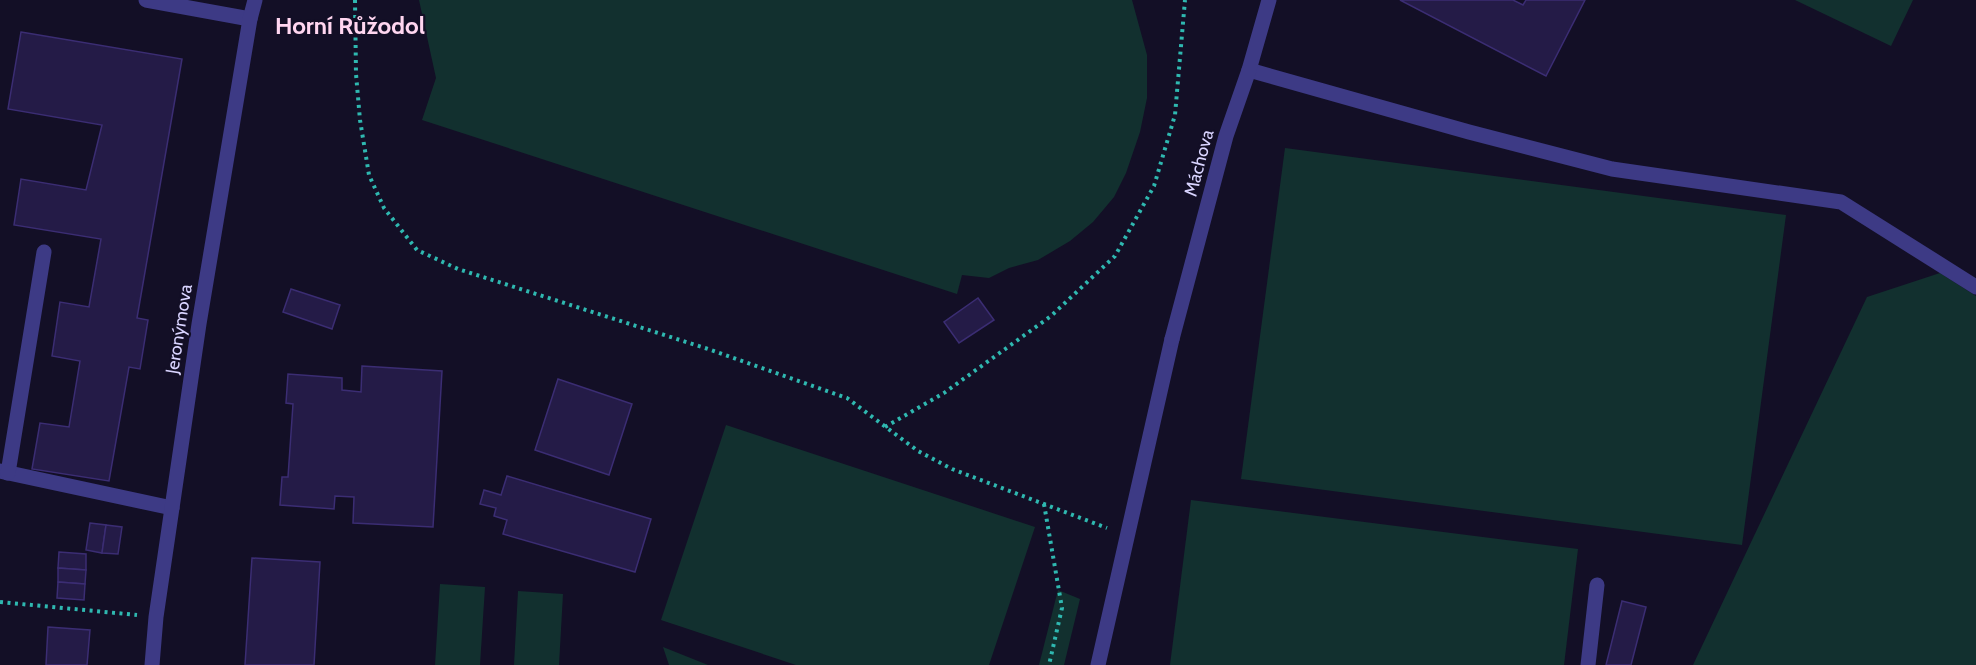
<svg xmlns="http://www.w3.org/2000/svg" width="1976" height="665" font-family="Cabin,sans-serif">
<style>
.green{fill:#12302f}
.building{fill:#241b47;stroke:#3b2d73;stroke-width:1.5}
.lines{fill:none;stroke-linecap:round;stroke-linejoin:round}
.path{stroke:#2fb8b0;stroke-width:4;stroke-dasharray:3 4.5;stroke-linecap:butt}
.service{stroke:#3d3a85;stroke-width:15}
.minor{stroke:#3d3a85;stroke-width:15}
.labels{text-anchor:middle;stroke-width:4.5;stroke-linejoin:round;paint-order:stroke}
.street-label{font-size:18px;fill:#d9d4ff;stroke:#130f26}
.district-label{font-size:24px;font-weight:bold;fill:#ffd6f0;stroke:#130f26}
</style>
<rect width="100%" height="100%" fill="#130f26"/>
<g class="green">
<polygon points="419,0 1132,0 1147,55 1147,98 1140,132 1126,173 1114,197 1093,222 1070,241 1038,260 1009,268 989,278 962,275 957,294 422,120 436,78"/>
<polygon points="1795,0 1913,0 1891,46"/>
<polygon points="1285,148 1786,215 1742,545 1241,479"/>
<polygon points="1940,273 1976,296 1976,665 1693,665 1867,297"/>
<polygon points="726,425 1035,527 989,665 796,665 661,620"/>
<polygon points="1191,500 1578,549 1564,665 1170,665"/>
<polygon points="440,584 485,587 480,665 435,665"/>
<polygon points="1058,590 1080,599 1064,665 1039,665"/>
<polygon points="518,591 563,594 559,665 514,665"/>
<polygon points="663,647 708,665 669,665"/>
</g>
<g class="building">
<polygon points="1400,0 1513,0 1523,5 1526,0 1585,0 1546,76"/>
<polygon points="21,32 182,59 137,318 148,320 140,369 129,367 109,481 32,469 40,423 69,427 80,361 52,356 60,302 89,307 101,239 14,225 21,179 86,190 102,125 8,109"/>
<polygon points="291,289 340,305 332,329 283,312"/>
<polygon points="978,298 994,320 959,343 944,322"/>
<polygon points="362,366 442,371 433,527 353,523 354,497 335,496 334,509 280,505 282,477 288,477 293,404 286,403 288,374 342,378 342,390 361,392"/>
<polygon points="558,379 632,404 609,475 535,450"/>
<polygon points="507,476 651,519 635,572 503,534 507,520 494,516 496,508 480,504 484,490 501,495"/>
<polygon points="90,523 106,525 102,553 86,550"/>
<polygon points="106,525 122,527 118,554 102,553"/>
<polygon points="59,552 86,554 86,570 58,568"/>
<polygon points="252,558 320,562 314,665 245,665"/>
<polygon points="58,568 86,570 85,584 58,582"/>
<polygon points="58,582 85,584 84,600 57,598"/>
<polygon points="1622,601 1646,607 1631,665 1606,665"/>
<polygon points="48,627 90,630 87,665 46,665"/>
</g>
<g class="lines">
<g class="path">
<polyline points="355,0 356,74 360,120 369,175 384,208 417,250 458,269 705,348 847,398 918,451 952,469 1107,528"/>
<polyline points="885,427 944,393 1051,316 1115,256 1154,186 1175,115 1185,0"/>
<polyline points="1044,504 1062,608 1049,665"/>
<polyline points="0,602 137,615"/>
</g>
<g class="service">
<polyline points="1249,70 1469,132 1612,169 1841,202 1976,287"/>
<polyline points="0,471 172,508"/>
<polyline points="8,473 44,252"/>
<polyline points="1098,665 1172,339"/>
<polyline points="1588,665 1597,585"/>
</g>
<g class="minor">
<polyline points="146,0 250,19"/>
<polyline points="1172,339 1226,136 1249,70 1269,0"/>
<polyline points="152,665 156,617 199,324 250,19 255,0"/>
</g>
</g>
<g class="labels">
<g class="street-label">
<text transform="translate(1199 163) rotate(-75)" y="6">Máchova</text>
<text transform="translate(179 329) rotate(-81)" y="6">Jeronýmova</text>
</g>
<g class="district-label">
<text x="350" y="34">Horní Růžodol</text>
</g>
</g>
</svg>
